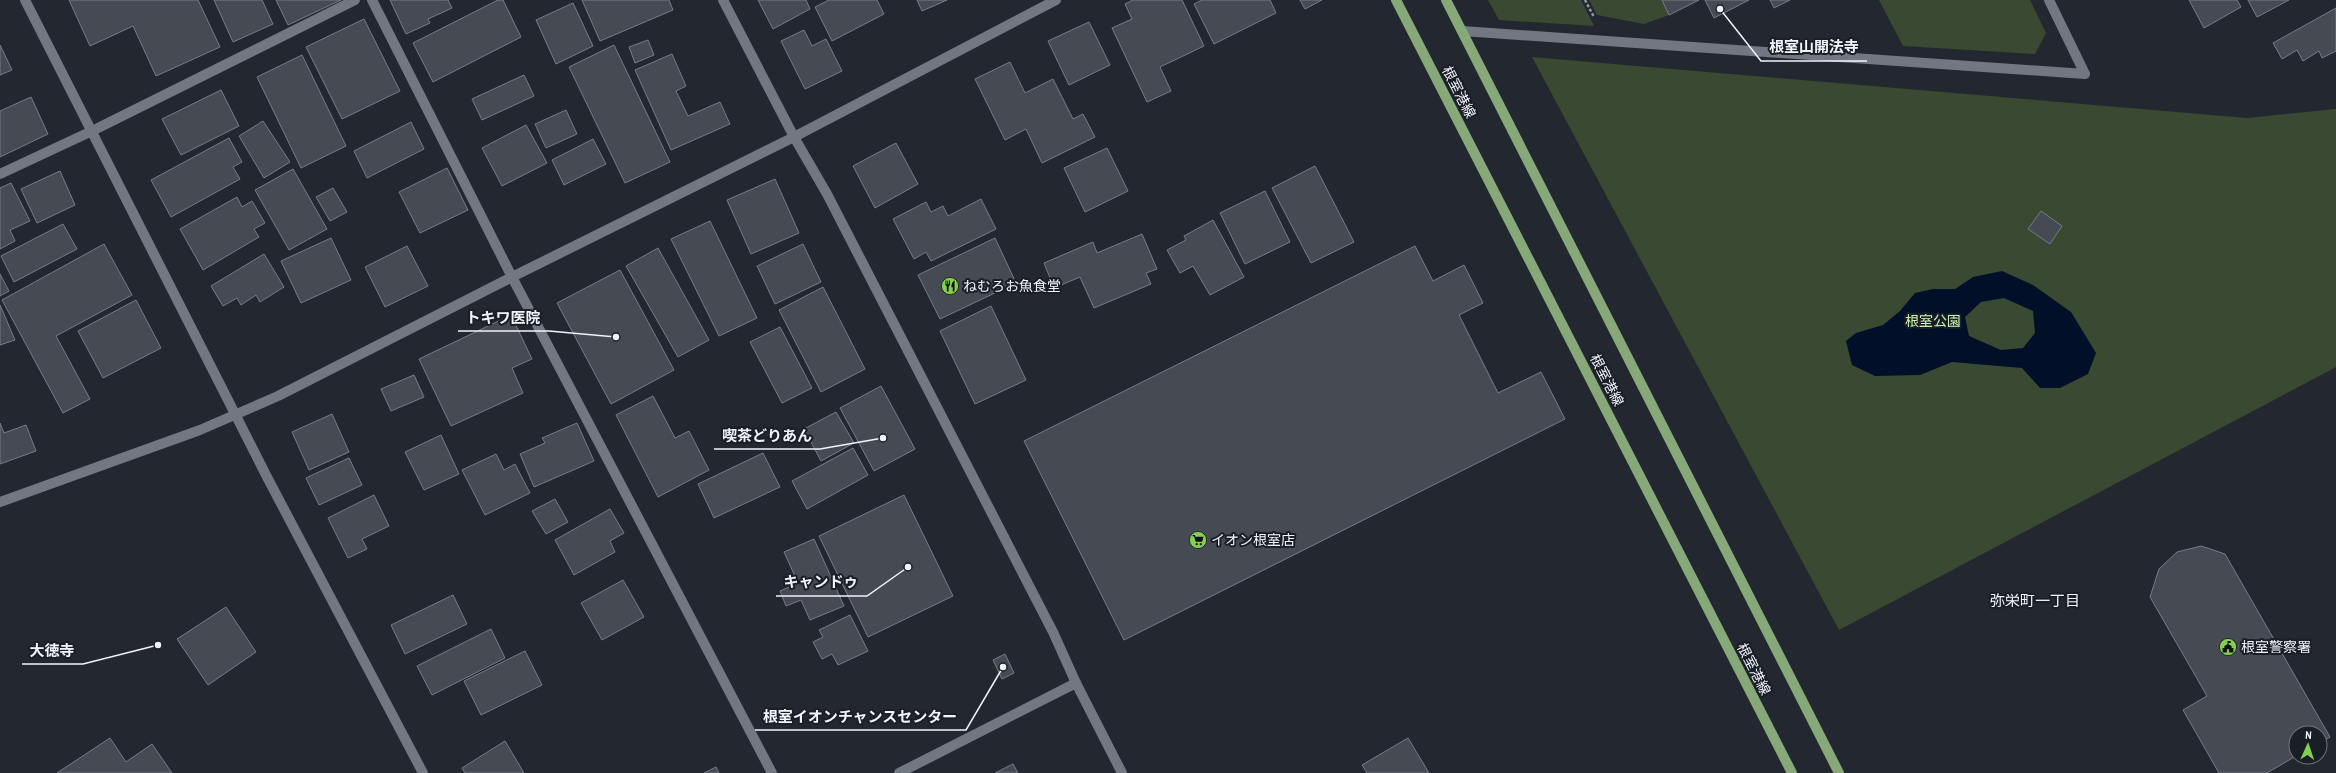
<svg xmlns="http://www.w3.org/2000/svg" width="2336" height="773" font-family="'Archivo Narrow','Noto Sans JP',sans-serif">
<style>
.green{fill:#3a4931}
.water{fill:#020f29;fill-rule:evenodd}
.building{fill:#454a53;stroke:#767d86}
.lines{fill:none;stroke-linecap:round;stroke-linejoin:round}
.path{stroke:#92969d;stroke-width:2.5;stroke-dasharray:3 2;stroke-linecap:butt}
.minor{stroke:#727882;stroke-width:10}
.major{stroke:#87a97a;stroke-width:10}
.labels{text-anchor:middle;stroke-width:4;stroke-linejoin:round;paint-order:stroke}
.street-label{font-size:14px;fill:#f1f4fa;stroke:#1a1f26}
.poi-label{font-size:14px;fill:#f1f4fa;stroke:#1a1f26;text-anchor:start}
.park-label{font-size:14px;fill:#ccf2b7;stroke:#1a1f26}
.neighbourhood-label{font-size:15px;fill:#f1f4fa;stroke:#1a1f26}
.leader{fill:none;stroke:#f1f4fa;stroke-width:1.5}
.callout-dot{fill:#f1f4fa;stroke:#1a1f26;stroke-width:1.5}
.callout-label{font-size:15px;text-anchor:middle;font-weight:bold;fill:#f1f4fa;stroke:#1a1f26;stroke-width:4;stroke-linejoin:round;paint-order:stroke}
</style>
<rect width="100%" height="100%" fill="#232830"/>
<g class="green">
<polygon points="1488,0 1581,0 1594,26 1499,20"/>
<polygon points="1589,0 1662,0 1669,15 1644,24 1597,15"/>
<polygon points="1879,0 2030,0 2046,33 2035,54 1903,46"/>
<polygon points="1532,57 2247,118 2336,109 2336,367 1839,630"/>
</g>
<path class="water" d="M2002 271 2033 285 2071 312 2096 353 2088 374 2060 388H2040L2022 368 1952 362 1920 375 1875 376 1852 365 1846 341 1856 333 1883 325 1900 311 1915 293 1933 289H1955L1973 277ZM2004 298 2033 311 2035 333 2023 348 2001 350 1969 336 1965 317 1981 302Z"/>
<g class="building">
<polygon points="69,0 198,0 220,47 156,76 133,26 90,46"/>
<polygon points="214,0 262,0 273,24 233,42"/>
<polygon points="276,0 341,0 288,25"/>
<polygon points="390,0 448,0 452,8 428,19 430,23 406,34"/>
<polygon points="498,0 503,0 521,37 433,82 413,43"/>
<polygon points="582,0 669,0 673,10 600,41"/>
<polygon points="758,0 806,0 810,9 773,29"/>
<polygon points="829,0 877,0 884,14 832,41 815,7"/>
<polygon points="917,0 947,0 922,11"/>
<polygon points="1133,0 1182,0 1204,46 1160,67 1171,91 1147,102 1112,28 1132,19 1125,4"/>
<polygon points="1202,0 1270,0 1276,13 1214,44 1194,4"/>
<polygon points="1300,0 1322,0 1305,9"/>
<polygon points="1662,0 1699,0 1669,15"/>
<polygon points="1705,0 1749,0 1714,18"/>
<polygon points="1770,0 1790,0 1774,8"/>
<polygon points="2189,0 2237,0 2241,7 2204,28"/>
<polygon points="2248,0 2289,0 2257,17"/>
<polygon points="573,3 593,46 556,64 536,20"/>
<polygon points="2336,8 2336,51 2322,58 2319,51 2303,61 2297,50 2282,59 2273,43"/>
<polygon points="364,19 400,91 342,119 306,47"/>
<polygon points="1089,22 1110,65 1069,85 1048,41"/>
<polygon points="804,30 812,46 826,39 842,71 805,89 781,41"/>
<polygon points="648,40 654,55 635,63 629,47"/>
<polygon points="0,45 12,70 0,75"/>
<polygon points="614,45 670,162 625,183 569,67"/>
<polygon points="672,54 686,86 676,91 688,116 720,102 730,124 671,150 635,70"/>
<polygon points="302,55 346,146 301,168 257,77"/>
<polygon points="1010,62 1025,93 1053,79 1073,119 1083,114 1095,137 1042,163 1026,129 1005,140 975,79"/>
<polygon points="524,75 534,96 482,120 472,99"/>
<polygon points="221,90 239,126 181,155 162,119"/>
<polygon points="31,97 48,134 0,157 0,111"/>
<polygon points="566,110 577,134 546,148 535,124"/>
<polygon points="263,121 290,162 264,178 239,136"/>
<polygon points="411,122 424,149 367,178 354,151"/>
<polygon points="526,125 547,163 502,186 482,148"/>
<polygon points="229,138 242,162 233,167 240,179 171,217 151,180"/>
<polygon points="593,139 606,164 564,185 552,160"/>
<polygon points="896,143 918,184 875,208 853,166"/>
<polygon points="1107,148 1128,191 1085,212 1064,168"/>
<polygon points="1315,166 1354,242 1311,263 1272,188"/>
<polygon points="447,168 468,210 420,233 399,192"/>
<polygon points="293,169 327,229 289,250 255,190"/>
<polygon points="60,171 75,205 37,223 21,189"/>
<polygon points="775,179 799,233 751,254 727,200"/>
<polygon points="11,183 30,221 10,230 15,241 0,249 0,188"/>
<polygon points="333,188 347,212 330,221 316,197"/>
<polygon points="1265,191 1290,242 1245,264 1220,213"/>
<polygon points="237,197 242,207 252,201 265,223 254,229 259,237 203,270 180,229"/>
<polygon points="981,199 996,229 931,261 926,252 914,259 893,219 926,202 931,212 943,206 948,216"/>
<polygon points="2041,211 2062,226 2050,244 2028,229"/>
<polygon points="1213,220 1244,277 1210,295 1193,266 1180,273 1167,250 1186,240 1184,236"/>
<polygon points="710,221 757,318 719,336 671,239"/>
<polygon points="63,224 77,249 14,282 1,256"/>
<polygon points="1142,234 1157,269 1146,273 1151,284 1094,308 1080,277 1054,288 1044,263 1093,242 1097,253"/>
<polygon points="331,238 351,280 301,303 281,261"/>
<polygon points="995,238 1016,283 940,319 918,275"/>
<polygon points="104,244 132,295 56,336 90,399 63,413 2,300"/>
<polygon points="803,244 821,282 775,304 757,266"/>
<polygon points="407,246 428,286 385,307 365,267"/>
<polygon points="1415,246 1433,281 1464,265 1483,303 1459,315 1498,393 1541,372 1565,419 1124,640 1024,441"/>
<polygon points="658,248 709,340 678,357 626,266"/>
<polygon points="264,254 284,287 260,302 256,295 241,305 237,298 223,306 211,286"/>
<polygon points="620,270 674,370 611,404 557,303"/>
<polygon points="0,274 9,291 0,296"/>
<polygon points="823,287 865,369 821,392 779,310"/>
<polygon points="136,300 161,348 103,378 78,331"/>
<polygon points="0,305 15,340 0,345"/>
<polygon points="991,306 1026,380 975,404 940,331"/>
<polygon points="511,315 532,359 512,368 523,393 451,426 419,359"/>
<polygon points="780,327 812,388 782,403 750,342"/>
<polygon points="414,375 424,397 391,411 381,389"/>
<polygon points="881,386 915,449 874,471 840,408"/>
<polygon points="653,396 675,438 689,431 709,470 658,497 616,415"/>
<polygon points="836,412 854,443 821,461 804,429"/>
<polygon points="332,414 349,452 309,470 292,432"/>
<polygon points="0,423 4,433 26,425 36,451 0,464"/>
<polygon points="577,423 594,461 534,487 520,454 545,443 542,438"/>
<polygon points="441,435 459,474 424,490 405,452"/>
<polygon points="853,448 868,475 807,509 792,481"/>
<polygon points="763,453 780,487 714,518 698,484"/>
<polygon points="496,454 504,470 515,464 530,493 485,515 462,470"/>
<polygon points="349,458 362,485 319,505 306,478"/>
<polygon points="374,495 389,526 362,539 367,549 348,558 328,518"/>
<polygon points="904,495 953,596 868,637 819,536"/>
<polygon points="555,499 568,522 546,534 532,511"/>
<polygon points="610,509 624,533 610,541 615,552 574,575 555,540"/>
<polygon points="814,539 844,606 810,620 801,600 786,606 780,591 798,583 784,552"/>
<polygon points="2201,546 2225,554 2330,737 2320,743 2320,733 2296,733 2296,756 2267,773 2219,773 2183,710 2207,696 2150,597 2159,569 2177,552"/>
<polygon points="623,580 644,617 602,640 581,603"/>
<polygon points="453,595 467,624 405,654 391,625"/>
<polygon points="226,607 256,652 208,685 177,639"/>
<polygon points="850,615 868,651 838,665 832,654 822,659 813,642 823,637 819,630"/>
<polygon points="491,629 505,658 432,695 417,666"/>
<polygon points="525,651 542,685 481,715 464,681"/>
<polygon points="1005,654 1014,673 1002,679 993,660"/>
<polygon points="110,738 126,762 152,744 172,773 57,773"/>
<polygon points="1408,738 1429,773 1367,773 1362,765"/>
<polygon points="505,741 524,773 465,773 462,768"/>
<polygon points="1013,764 1018,773 995,773"/>
<polygon points="716,767 719,773 704,773"/>
</g>
<g class="lines">
<polyline class="path" points="1585,0 1594,17"/>
<g class="minor">
<polyline points="25,0 267,477 423,773"/>
<polyline points="372,0 512,277 772,773"/>
<polyline points="723,0 794,137 827,194 1053,632 1076,683 1122,773"/>
<polyline points="1462,31 2085,74 2049,0"/>
<polyline points="0,174 92,131 355,0"/>
<polyline points="0,502 200,430 278,396 512,277 794,137 1056,0"/>
<polyline points="899,773 1076,683"/>
</g>
<g class="major">
<polyline points="1396,0 1792,773"/>
<polyline points="1446,0 1839,773"/>
</g>
</g>
<defs>
<symbol id="restaurant-disc" viewBox="-11 -11 22 22"><circle r="9.5" fill="#84cf4d" stroke="#1a1f26"/><path d="M-5-6h1v4h1v-4h1v4h1v-4h1v5L-1.5 .5V6h-2V.5L-5-1ZM5-6V6H3V1.5H1.5Q1.5-4 5-6Z" fill="#111"/></symbol>
<symbol id="supermarket-disc" viewBox="-11 -11 22 22"><circle r="9.5" fill="#84cf4d" stroke="#1a1f26"/><path d="M-6-5.5h2.5l.6 2H6L4.5 2H-2.5L-4.4-4H-6ZM-1.5 3.2a1.3 1.3 0 1 0 .1 0ZM3 3.2a1.3 1.3 0 1 0 .1 0Z" fill="#111"/></symbol>
<symbol id="civic-disc" viewBox="-11 -11 22 22"><circle r="9.5" fill="#84cf4d" stroke="#1a1f26"/><path d="M-.6-6.5H3V-4.5H.6V-3L4-1V1h2V6H-6V1h2V-1L-.6-3ZM-1.2 2.5V6h2.4V2.5Z" fill="#111"/></symbol>
</defs>
<g fill-rule="evenodd">
<use href="#restaurant-disc" x="940" y="276" width="20" height="20"/>
<use href="#supermarket-disc" x="1188" y="530" width="20" height="20"/>
<use href="#civic-disc" x="2218" y="637" width="20" height="20"/>
</g>
<g class="labels">
<g class="street-label">
<text transform="translate(1459 92) rotate(63)" y="5">根室港線</text>
<text transform="translate(1607 380) rotate(63)" y="5">根室港線</text>
<text transform="translate(1754 669) rotate(63)" y="5">根室港線</text>
</g>
<g class="poi-label">
<text x="963" y="291">ねむろお魚食堂</text>
<text x="1211" y="545">イオン根室店</text>
<text x="2241" y="652">根室警察署</text>
</g>
<g class="park-label">
<text x="1933" y="326">根室公園</text>
</g>
<g class="neighbourhood-label">
<text x="2035" y="606">弥栄町一丁目</text>
</g>
</g>
<path class="leader" d="M1720 9L1761 61H1867M616 337L549 331H458M883 438L820 449H714M908 567L867 596H776M158 645L83 664H22M1003 667L966 730H755"/>
<g class="callout-dot">
<circle cx="1720" cy="9" r="4"/>
<circle cx="616" cy="337" r="4"/>
<circle cx="883" cy="438" r="4"/>
<circle cx="908" cy="567" r="4"/>
<circle cx="158" cy="645" r="4"/>
<circle cx="1003" cy="667" r="4"/>
</g>
<g class="callout-label">
<text x="1814" y="52">根室山開法寺</text>
<text x="503" y="323">トキワ医院</text>
<text x="767" y="441">喫茶どりあん</text>
<text x="821" y="587">キャンドゥ</text>
<text x="52" y="656">大徳寺</text>
<text x="860" y="722">根室イオンチャンスセンター</text>
</g>
<g transform="translate(2308 745) rotate(3)"><circle r="19" fill="#1a1f26" stroke="#70747b"/>
<path d="M0-3L7 15L0 10L-7 15Z" fill="#84cf4d"/>
<text y="-6" font-size="11" font-weight="bold" text-anchor="middle" fill="#f1f4fa">N</text>
</g>
</svg>
